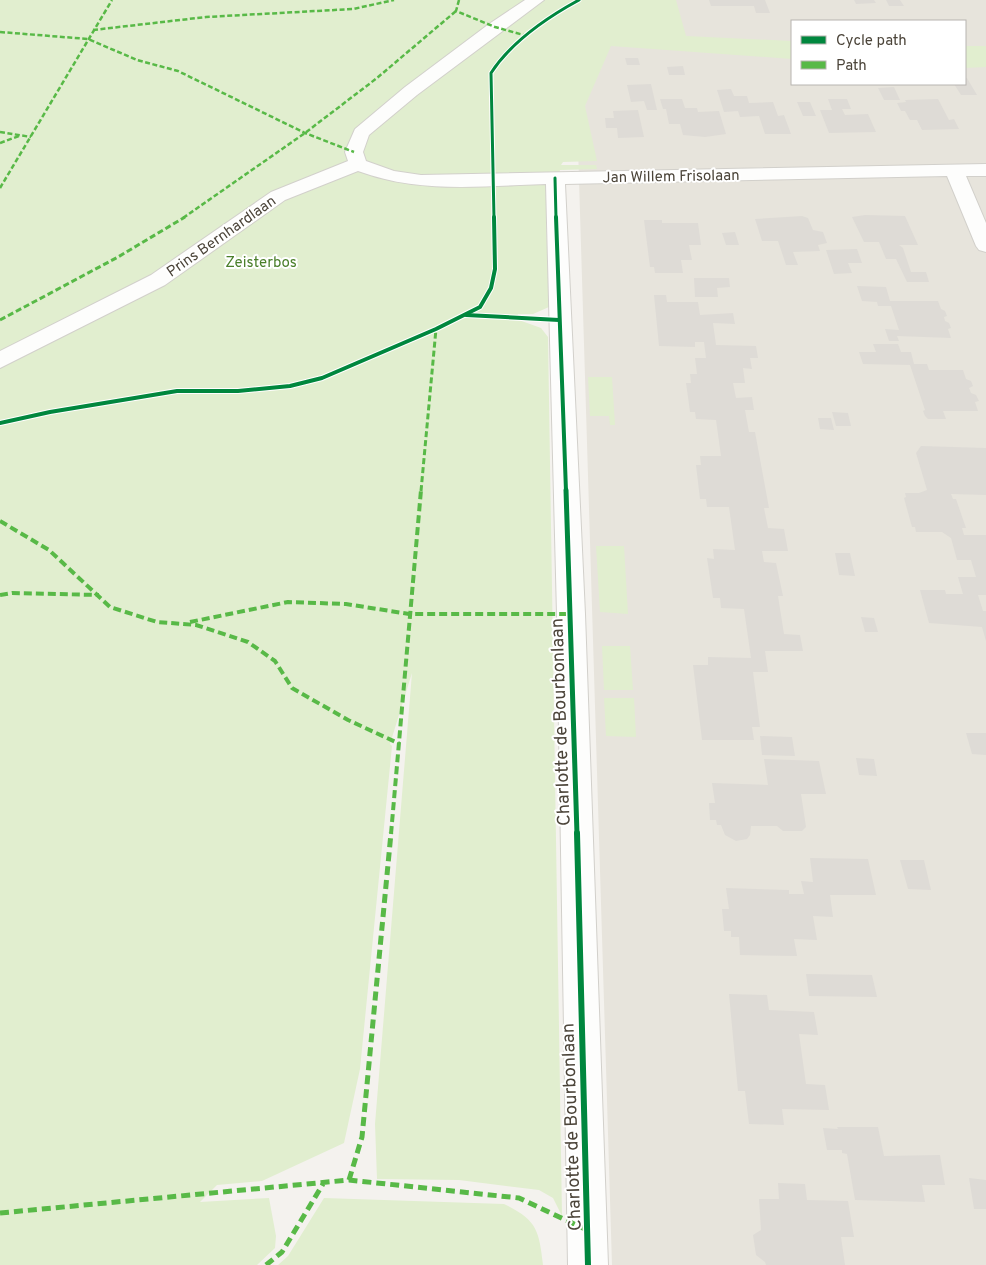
<svg xmlns="http://www.w3.org/2000/svg" width="986" height="1265" font-family="Overpass,sans-serif">
<style>
.residential{fill:#e7e4dc;fill-rule:evenodd}
.green{fill:#e1eecf}
.building{fill:#dedbd6}
.lines{fill:none;stroke-linecap:round;stroke-linejoin:round}
.street-casing{stroke:#d2d0cb;stroke-width:2}
.street{fill:#fdfdfc;fill-rule:evenodd}
.quiet-far3{stroke:#58b947;stroke-width:2.5;stroke-dasharray:5 2.5;stroke-linecap:butt}
.quiet-far2{stroke:#58b947;stroke-width:3;stroke-dasharray:6 3;stroke-linecap:butt}
.quiet-far1{stroke:#58b947;stroke-width:4;stroke-dasharray:8 4;stroke-linecap:butt}
.quiet{stroke:#58b947;stroke-width:5;stroke-dasharray:9 5;stroke-linecap:butt}
.cycleway-far3-casing{stroke:#fff;stroke-width:5}
.cycleway-far2-casing{stroke:#fff;stroke-width:6}
.cycleway-far1-casing{stroke:#fff;stroke-width:8}
.cycleway-casing{stroke:#fff;stroke-width:9}
.cycleway-far3{stroke:#00873e;stroke-width:3}
.cycleway-far2{stroke:#00873e;stroke-width:4}
.cycleway-far1{stroke:#00873e;stroke-width:5}
.cycleway{stroke:#00873e;stroke-width:6}
.labels{text-anchor:middle;stroke-width:4;stroke-linejoin:round;paint-order:stroke}
.far-street-label{font-size:15px;fill:#4b4439;stroke:#fff}
.far-park-label{font-size:15px;fill:#4a7f2a;stroke:#fff}
.street-label{font-size:18px;fill:#4b4439;stroke:#fff}
</style>
<rect width="100%" height="100%" fill="#f4f2ee"/>
<path class="residential" d="M606 0H986V1265H612L578 147 586 86ZM792 21H965V84H792Z"/>
<g class="green">
<polygon points="0,0 676,0 686,36 792,41 792,59 611,46 585,106 597,161 563,162 561,165 596,165 597,169 560,170 546,218 549,307 533,314 518,314 516,319 541,328 548,337 562,1216 553,1198 539,1190 459,1180 377,1179 375,1124 412,673 390,744 392,746 360,1069 344,1143 262,1181 217,1185 200,1202 269,1198 276,1236 275,1248 257,1265 0,1265"/>
<polygon points="965,46 986,46 986,67 965,68"/>
<polygon points="588,377 612,377 615,425 610,425 609,416 590,416"/>
<polygon points="596,546 624,546 628,614 600,612"/>
<polygon points="602,646 630,646 633,690 604,690"/>
<polygon points="604,698 634,698 636,737 606,736"/>
<path d="M324 1198 504 1204C537 1220 539 1230 543 1265H278L288 1256Z"/>
</g>
<g class="building">
<polygon points="709,0 765,0 770,13 756,13 754,6 711,6"/>
<polygon points="854,0 874,0 876,3 856,4"/>
<polygon points="886,0 900,0 904,6 889,6"/>
<polygon points="625,58 638,58 640,65 627,65"/>
<polygon points="683,66 685,75 669,75 667,67"/>
<polygon points="965,78 967,78 977,95 961,95 954,84 965,84"/>
<polygon points="651,84 657,110 647,110 644,101 631,102 627,85"/>
<polygon points="894,87 900,100 884,100 878,88"/>
<polygon points="731,89 734,96 747,96 749,103 773,102 778,116 784,115 791,134 765,134 759,116 740,117 738,111 724,112 717,90"/>
<polygon points="660,99 682,99 685,108 697,108 698,112 719,111 726,134 705,137 683,135 680,124 669,124 666,109 663,109"/>
<polygon points="828,99 847,99 851,109 842,109 845,115 868,114 876,132 829,133 820,110 832,110"/>
<polygon points="938,99 949,120 954,119 959,129 922,130 917,120 910,120 905,111 901,111 897,103 906,102 905,100"/>
<polygon points="797,102 810,102 816,116 803,116"/>
<polygon points="638,110 644,137 618,138 617,128 606,128 605,118 614,118 613,111"/>
<polygon points="865,215 905,216 918,245 899,245 903,248 911,272 926,272 929,282 907,282 896,259 886,259 879,242 864,242 852,217"/>
<polygon points="802,216 808,218 813,230 823,232 827,243 818,245 820,251 793,252 798,265 786,265 778,241 762,241 755,219"/>
<polygon points="644,220 662,220 662,223 698,223 701,245 689,245 692,260 681,260 683,273 655,273 654,267 650,267"/>
<polygon points="735,232 739,245 726,245 722,233"/>
<polygon points="857,249 862,263 848,263 852,273 834,274 826,250"/>
<polygon points="694,278 729,278 730,287 717,288 718,297 695,297"/>
<polygon points="857,286 886,287 890,301 938,301 941,309 945,311 947,316 944,317 945,321 949,323 951,328 948,329 951,338 897,336 899,341 889,341 885,329 899,330 891,306 878,306 877,302 862,301"/>
<polygon points="654,295 666,295 667,302 698,302 700,315 733,313 735,324 713,323 716,345 756,346 758,358 750,358 752,369 743,368 745,383 733,383 736,398 752,397 754,410 745,410 749,432 755,432 769,508 764,508 768,528 784,529 788,551 762,551 764,562 776,563 783,596 778,596 784,634 800,635 803,651 765,651 768,672 753,672 760,727 752,727 754,740 702,740 693,665 708,665 708,657 751,658 744,609 721,608 720,598 713,598 707,558 714,559 713,549 735,550 729,507 707,507 706,499 700,499 696,465 701,465 700,456 721,456 716,420 696,419 695,412 690,412 688,397 686,383 691,383 690,374 697,374 695,358 706,358 704,342 695,342 695,347 659,346"/>
<polygon points="873,344 898,344 901,352 911,352 914,364 927,364 929,370 963,370 966,379 971,381 973,386 969,388 971,393 976,395 979,401 975,402 978,411 943,411 946,419 928,419 925,416 923,411 925,410 910,365 863,364 859,352 876,352"/>
<polygon points="832,412 848,413 851,426 836,426"/>
<polygon points="818,418 831,418 834,430 820,429"/>
<polygon points="921,446 986,448 986,495 951,494 953,499 956,499 966,528 962,528 964,535 986,535 986,595 978,595 983,611 986,611 986,641 982,627 929,623 920,590 945,590 946,594 963,594 958,577 976,577 971,560 957,560 951,538 942,532 916,532 915,527 912,527 904,498 906,497 905,493 919,493 927,490 916,453"/>
<polygon points="835,553 850,553 855,576 839,575"/>
<polygon points="861,617 874,618 878,632 865,632"/>
<polygon points="966,733 986,733 986,755 972,754"/>
<polygon points="760,736 792,737 795,756 762,755"/>
<polygon points="856,758 874,759 877,776 859,775"/>
<polygon points="764,759 819,761 826,794 801,794 806,827 802,831 783,831 777,826 751,826 750,835 747,839 736,841 725,835 721,825 717,825 716,820 710,820 709,803 715,803 712,783 768,785"/>
<polygon points="810,858 868,859 876,895 830,895 833,917 813,916 817,940 794,939 797,956 740,955 739,937 731,937 731,931 724,931 722,909 729,909 726,888 789,890 789,894 804,894 801,881 813,882"/>
<polygon points="900,860 924,860 931,890 908,889"/>
<polygon points="806,974 872,975 877,997 809,996"/>
<polygon points="729,994 767,995 769,1010 814,1012 818,1035 799,1034 806,1084 825,1085 829,1110 782,1109 784,1125 749,1124 745,1091 738,1091"/>
<polygon points="837,1127 878,1127 884,1156 940,1155 945,1185 922,1185 925,1202 855,1200 847,1154 842,1153 842,1150 827,1150 823,1128 838,1129"/>
<polygon points="969,1178 986,1180 986,1209 974,1209"/>
<polygon points="778,1183 805,1184 807,1200 848,1201 854,1237 841,1237 845,1265 766,1265 765,1262 756,1255 753,1235 761,1230 759,1199 779,1199"/>
</g>
<g class="lines">
<defs>
<path id="street" d="M525 0H544L417 95 369 135 363 152 366 161 394 171 421 175 986 164V176H966L986 223V252L979 250 976 246 947 176 565 184 585 614 608 1265H568L557 614 546 184C481 186 420 194 358 171L285 200 165 285 0 368V351L151 275 271 192 348 161 345 152 355 129 405 87 489 24Z"/>
</defs>
<use href="#street" class="street-casing"/>
<use href="#street" class="street"/>
<g class="quiet-far3">
<polyline points="459,0 456,11 495,27 527,36"/>
<polyline points="93,30 206,17 353,9 394,0"/>
<polyline points="0,32 88,39 137,60 178,71 305,133 354,152"/>
<polyline points="0,132 31,137"/>
<polyline points="0,143 19,136"/>
<polyline points="0,188 112,0"/>
<polyline points="183,218 305,133 377,78 456,11"/>
</g>
<g class="quiet-far2">
<polyline points="0,320 118,257 185,217"/>
<polyline points="421,491 436,329"/>
</g>
<g class="quiet-far1">
<polyline points="0,521 49,550 110,607 157,622 196,625 248,642 275,661 292,688 348,720 400,744"/>
<polyline points="0,595 12,593 99,595"/>
<polyline points="190,622 288,602 346,604 409,614 571,614"/>
<polyline points="391,834 421,490"/>
</g>
<g class="quiet">
<polyline points="349,1180 362,1137 391,833"/>
<polyline points="0,1213 349,1180 519,1198 587,1230"/>
<polyline points="266,1265 282,1252 323,1184"/>
</g>
<defs>
<g id="cycleway-far3">
<polyline points="555,178 556,218"/>
<path d="M494 218 491 73C512 41 546 18 579 0"/>
</g>
<g id="cycleway-far2">
<polyline points="556,217 566,491"/>
<polyline points="466,315 559,320"/>
<polyline points="0,423 50,412 177,391 238,391 290,386 322,378 436,329 480,307 491,288 495,269 494,217"/>
</g>
<polyline id="cycleway-far1" points="566,490 577,834"/>
<polyline id="cycleway" points="577,833 588,1265"/>
</defs>
<use href="#cycleway-far3" class="cycleway-far3-casing"/>
<use href="#cycleway-far2" class="cycleway-far2-casing"/>
<use href="#cycleway-far1" class="cycleway-far1-casing"/>
<use href="#cycleway" class="cycleway-casing"/>
<use href="#cycleway-far3" class="cycleway-far3"/>
<use href="#cycleway-far2" class="cycleway-far2"/>
<use href="#cycleway-far1" class="cycleway-far1"/>
<use href="#cycleway" class="cycleway"/>
</g>
<g class="labels">
<g class="far-street-label">
<text transform="translate(671 176) rotate(-1)" y="5">Jan Willem Frisolaan</text>
<text transform="translate(221 236) rotate(-35)" y="5">Prins Bernhardlaan</text>
</g>
<g class="far-park-label">
<text x="261" y="267">Zeisterbos</text>
</g>
<g class="street-label">
<text transform="translate(560 722) rotate(-92)" y="6">Charlotte de Bourbonlaan</text>
<text transform="translate(571 1127) rotate(-92)" y="6">Charlotte de Bourbonlaan</text>
</g>
</g>
<rect x="791" y="20" width="175" height="65" fill="#ffffff" stroke="#b7b4b0"/>
<rect x="801" y="36" width="25" height="8" fill="#00873e" stroke="#b7b4b0"/>
<text x="836" y="45" font-size="15" fill="#4b4439">Cycle path</text>
<rect x="801" y="61" width="25" height="8" fill="#58b947" stroke="#b7b4b0"/>
<text x="836" y="70" font-size="15" fill="#4b4439">Path</text>
</svg>
